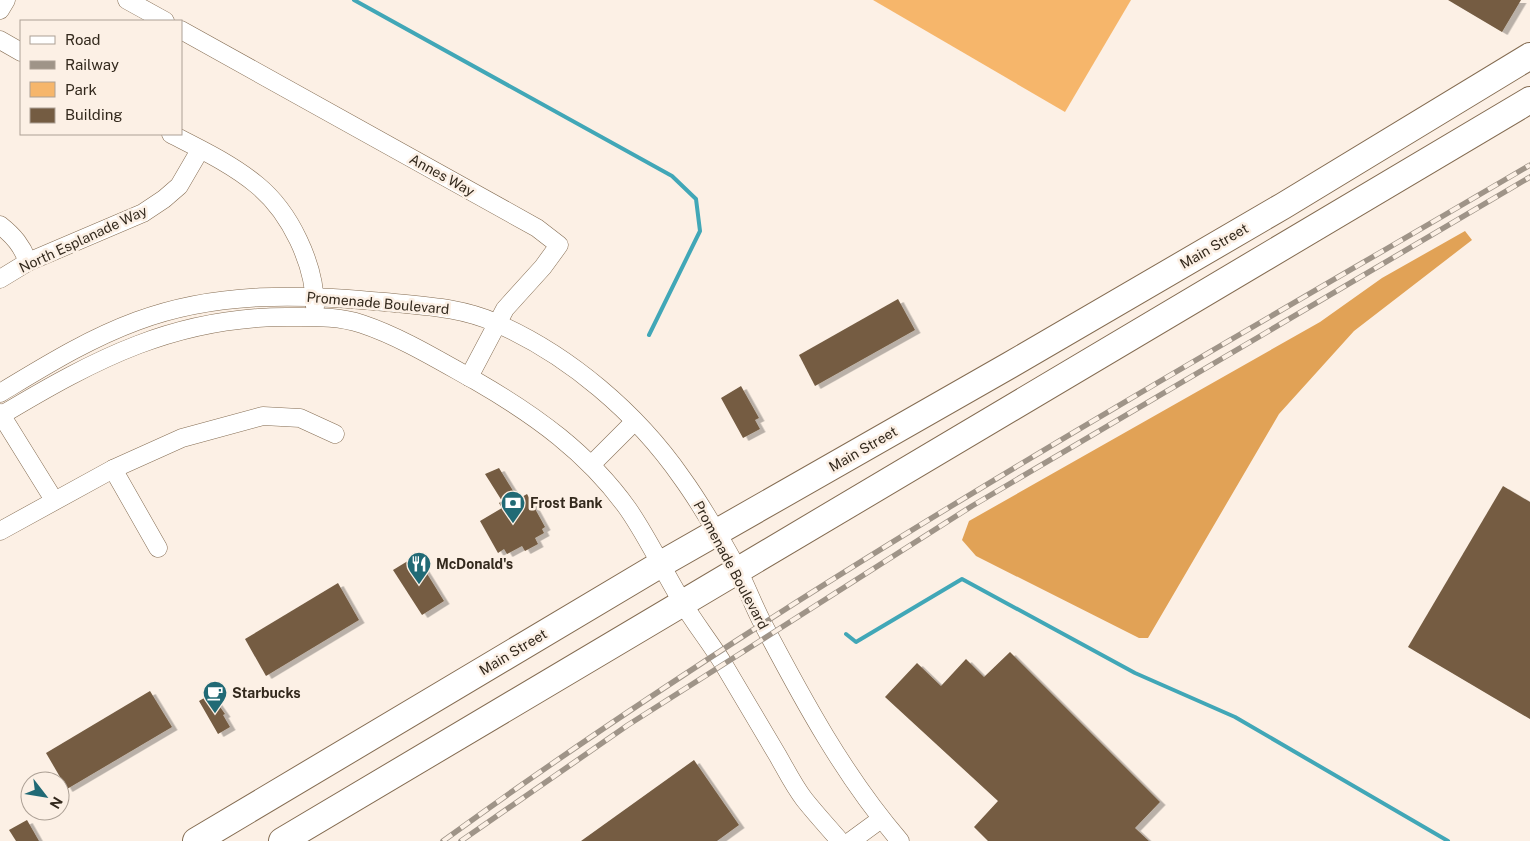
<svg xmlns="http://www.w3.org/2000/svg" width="1530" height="841" font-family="'Public Sans',sans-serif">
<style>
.green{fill:#f6b66b}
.forest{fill:#e1a256}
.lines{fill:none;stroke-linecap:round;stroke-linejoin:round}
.stream{stroke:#41a7b7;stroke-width:4}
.building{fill:#745c42;filter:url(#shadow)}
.minor-casing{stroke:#846c52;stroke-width:19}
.highway-casing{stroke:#846c52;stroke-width:28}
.minor{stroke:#fff;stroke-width:18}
.highway{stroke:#fff;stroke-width:26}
.rail-casing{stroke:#9f9488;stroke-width:5.5}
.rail{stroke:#fcf0e5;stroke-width:4;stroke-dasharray:11;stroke-linecap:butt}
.labels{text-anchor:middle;stroke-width:5;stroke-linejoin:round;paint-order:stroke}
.street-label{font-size:14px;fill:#33291d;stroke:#fcf0e5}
.poi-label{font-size:14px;font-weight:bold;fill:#33291d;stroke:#fcf0e5;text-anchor:start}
</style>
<defs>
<filter id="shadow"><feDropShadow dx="5.5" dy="3" stdDeviation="0" flood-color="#0004"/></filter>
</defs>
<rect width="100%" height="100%" fill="#fcf0e5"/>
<polygon class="green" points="873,0 1131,0 1065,112"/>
<polygon class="forest" points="1465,231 1472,240 1354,331 1279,414 1148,638 1139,638 976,556 962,540 969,521 1320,322 1382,278"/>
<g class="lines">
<g class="stream">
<polyline points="354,0 672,176 696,199 700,231 649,335"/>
<polyline points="846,634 856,642 962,579 1135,673 1235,717 1448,841"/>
</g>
</g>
<g class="building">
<polygon points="1448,0 1521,0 1502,32"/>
<polygon points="898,299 915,330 815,386 799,355"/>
<polygon points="741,386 759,418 755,420 760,429 743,438 721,398"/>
<polygon points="499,468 515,494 517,493 520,498 527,494 545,527 542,529 544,533 535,538 538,544 525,551 522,546 507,554 504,549 498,553 480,521 502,508 499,503 502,501 485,474"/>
<polygon points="1503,486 1530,502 1530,719 1408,647"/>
<polygon points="416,556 444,601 422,615 393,570"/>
<polygon points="338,583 359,620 266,676 245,639"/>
<polygon points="1010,652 1160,802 1135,828 1149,841 988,841 974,827 998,801 885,697 917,663 941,686 966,659 984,677"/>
<polygon points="150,691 172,727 67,789 46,753"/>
<polygon points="211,694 225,714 223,715 230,727 218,734 199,701"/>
<polygon points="694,760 739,825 717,841 581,841"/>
<polygon points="27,820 39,841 16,841 9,830"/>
</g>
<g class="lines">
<defs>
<g id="minor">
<polyline points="127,0 165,21"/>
<polyline points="0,10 6,0"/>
<polyline points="181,30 537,228 559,245 543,267 505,309 469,377"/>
<polyline points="0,40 21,52"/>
<path d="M171 134C200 149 232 164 257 185 290 212 315 264 315 307"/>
<path d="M0 225C14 236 22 246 28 262"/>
<polyline points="0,279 28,262 143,213 164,199 179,186 200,150"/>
<path d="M0 393C45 366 88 339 137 321 217 291 302 294 385 302 423 306 460 307 496 323 569 355 637 413 682 478 703 507 721 539 738 570 747 588 754 607 763 624 803 700 844 776 900 841"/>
<polyline points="0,413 54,500"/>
<path d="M0 416C95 359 176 316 290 317 314 317 338 316 362 324 401 337 440 361 476 381 535 415 588 453 628 509 648 538 663 570 681 600 694 623 711 643 724 665 742 695 760 726 778 756 786 770 794 786 804 799 815 813 828 827 840 841"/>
<polyline points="591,465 634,422"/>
<polyline points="113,469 158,548"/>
<polyline points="0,531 113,469 182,438 263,416 300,418 335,434"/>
<polyline points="851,841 881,819"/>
</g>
<g id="highway">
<polyline points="196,841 661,564 1010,365 1283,206 1530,56"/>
<polyline points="282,841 1530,100"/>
</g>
</defs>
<use href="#minor" class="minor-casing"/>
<use href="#highway" class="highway-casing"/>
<use href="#minor" class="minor"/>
<use href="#highway" class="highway"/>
<defs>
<g id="rail">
<path d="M443 841C788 590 1162 381 1530 165"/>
<polyline points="461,841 628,725 972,506 1530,177"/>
</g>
</defs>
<use href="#rail" class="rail-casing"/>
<use href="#rail" class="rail"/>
</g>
<defs>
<symbol id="bank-pin" viewBox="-11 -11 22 30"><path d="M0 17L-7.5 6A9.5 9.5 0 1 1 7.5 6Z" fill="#216a75" stroke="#fcf0e5"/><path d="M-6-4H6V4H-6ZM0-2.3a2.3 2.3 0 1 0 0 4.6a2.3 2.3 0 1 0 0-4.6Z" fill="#fff"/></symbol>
<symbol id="restaurant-pin" viewBox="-11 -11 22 30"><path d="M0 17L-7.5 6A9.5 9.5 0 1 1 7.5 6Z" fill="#216a75" stroke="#fcf0e5"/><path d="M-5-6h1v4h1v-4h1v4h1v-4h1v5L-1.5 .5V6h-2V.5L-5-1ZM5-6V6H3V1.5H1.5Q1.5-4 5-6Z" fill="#fff"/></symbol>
<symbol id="cafe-pin" viewBox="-11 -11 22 30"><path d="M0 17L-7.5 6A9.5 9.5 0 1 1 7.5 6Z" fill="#216a75" stroke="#fcf0e5"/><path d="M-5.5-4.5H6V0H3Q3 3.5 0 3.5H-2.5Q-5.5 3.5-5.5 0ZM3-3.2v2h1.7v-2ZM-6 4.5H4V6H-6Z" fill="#fff"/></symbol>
</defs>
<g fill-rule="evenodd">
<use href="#bank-pin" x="499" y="489" width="28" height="38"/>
<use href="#restaurant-pin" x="405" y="550" width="28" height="38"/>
<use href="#cafe-pin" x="201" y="679" width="28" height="38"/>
</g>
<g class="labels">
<g class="street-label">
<text transform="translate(442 175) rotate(29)" y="5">Annes Way</text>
<text transform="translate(83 239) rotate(-25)" y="5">North Esplanade Way</text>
<text transform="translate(1214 246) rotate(-30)" y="5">Main Street</text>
<text transform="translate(378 303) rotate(5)" y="5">Promenade Boulevard</text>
<text transform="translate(863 449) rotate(-30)" y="5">Main Street</text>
<text transform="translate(731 565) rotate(62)" y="5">Promenade Boulevard</text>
<text transform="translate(513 652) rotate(-31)" y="5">Main Street</text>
</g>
<g class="poi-label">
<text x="530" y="508">Frost Bank</text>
<text x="436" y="569">McDonald's</text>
<text x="232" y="698">Starbucks</text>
</g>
</g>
<rect x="20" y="20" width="162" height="115" fill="#fcf0e5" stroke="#aca095"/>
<rect x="30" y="36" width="25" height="8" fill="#ffffff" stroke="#aca095"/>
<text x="65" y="45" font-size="15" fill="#33291d">Road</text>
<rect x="30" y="61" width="25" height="8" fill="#9f9488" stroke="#aca095"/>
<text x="65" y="70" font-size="15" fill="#33291d">Railway</text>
<rect x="30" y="82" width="25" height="15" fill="#f6b66b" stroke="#aca095"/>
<text x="65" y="95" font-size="15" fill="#33291d">Park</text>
<rect x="30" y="108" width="25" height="15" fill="#745c42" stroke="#aca095"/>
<text x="65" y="120" font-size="15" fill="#33291d">Building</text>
<g transform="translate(45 796) rotate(121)"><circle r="24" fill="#fcf0e5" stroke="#aca095"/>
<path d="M0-4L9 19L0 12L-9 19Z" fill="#216a75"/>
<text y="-8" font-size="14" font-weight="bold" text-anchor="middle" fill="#33291d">N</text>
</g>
</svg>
